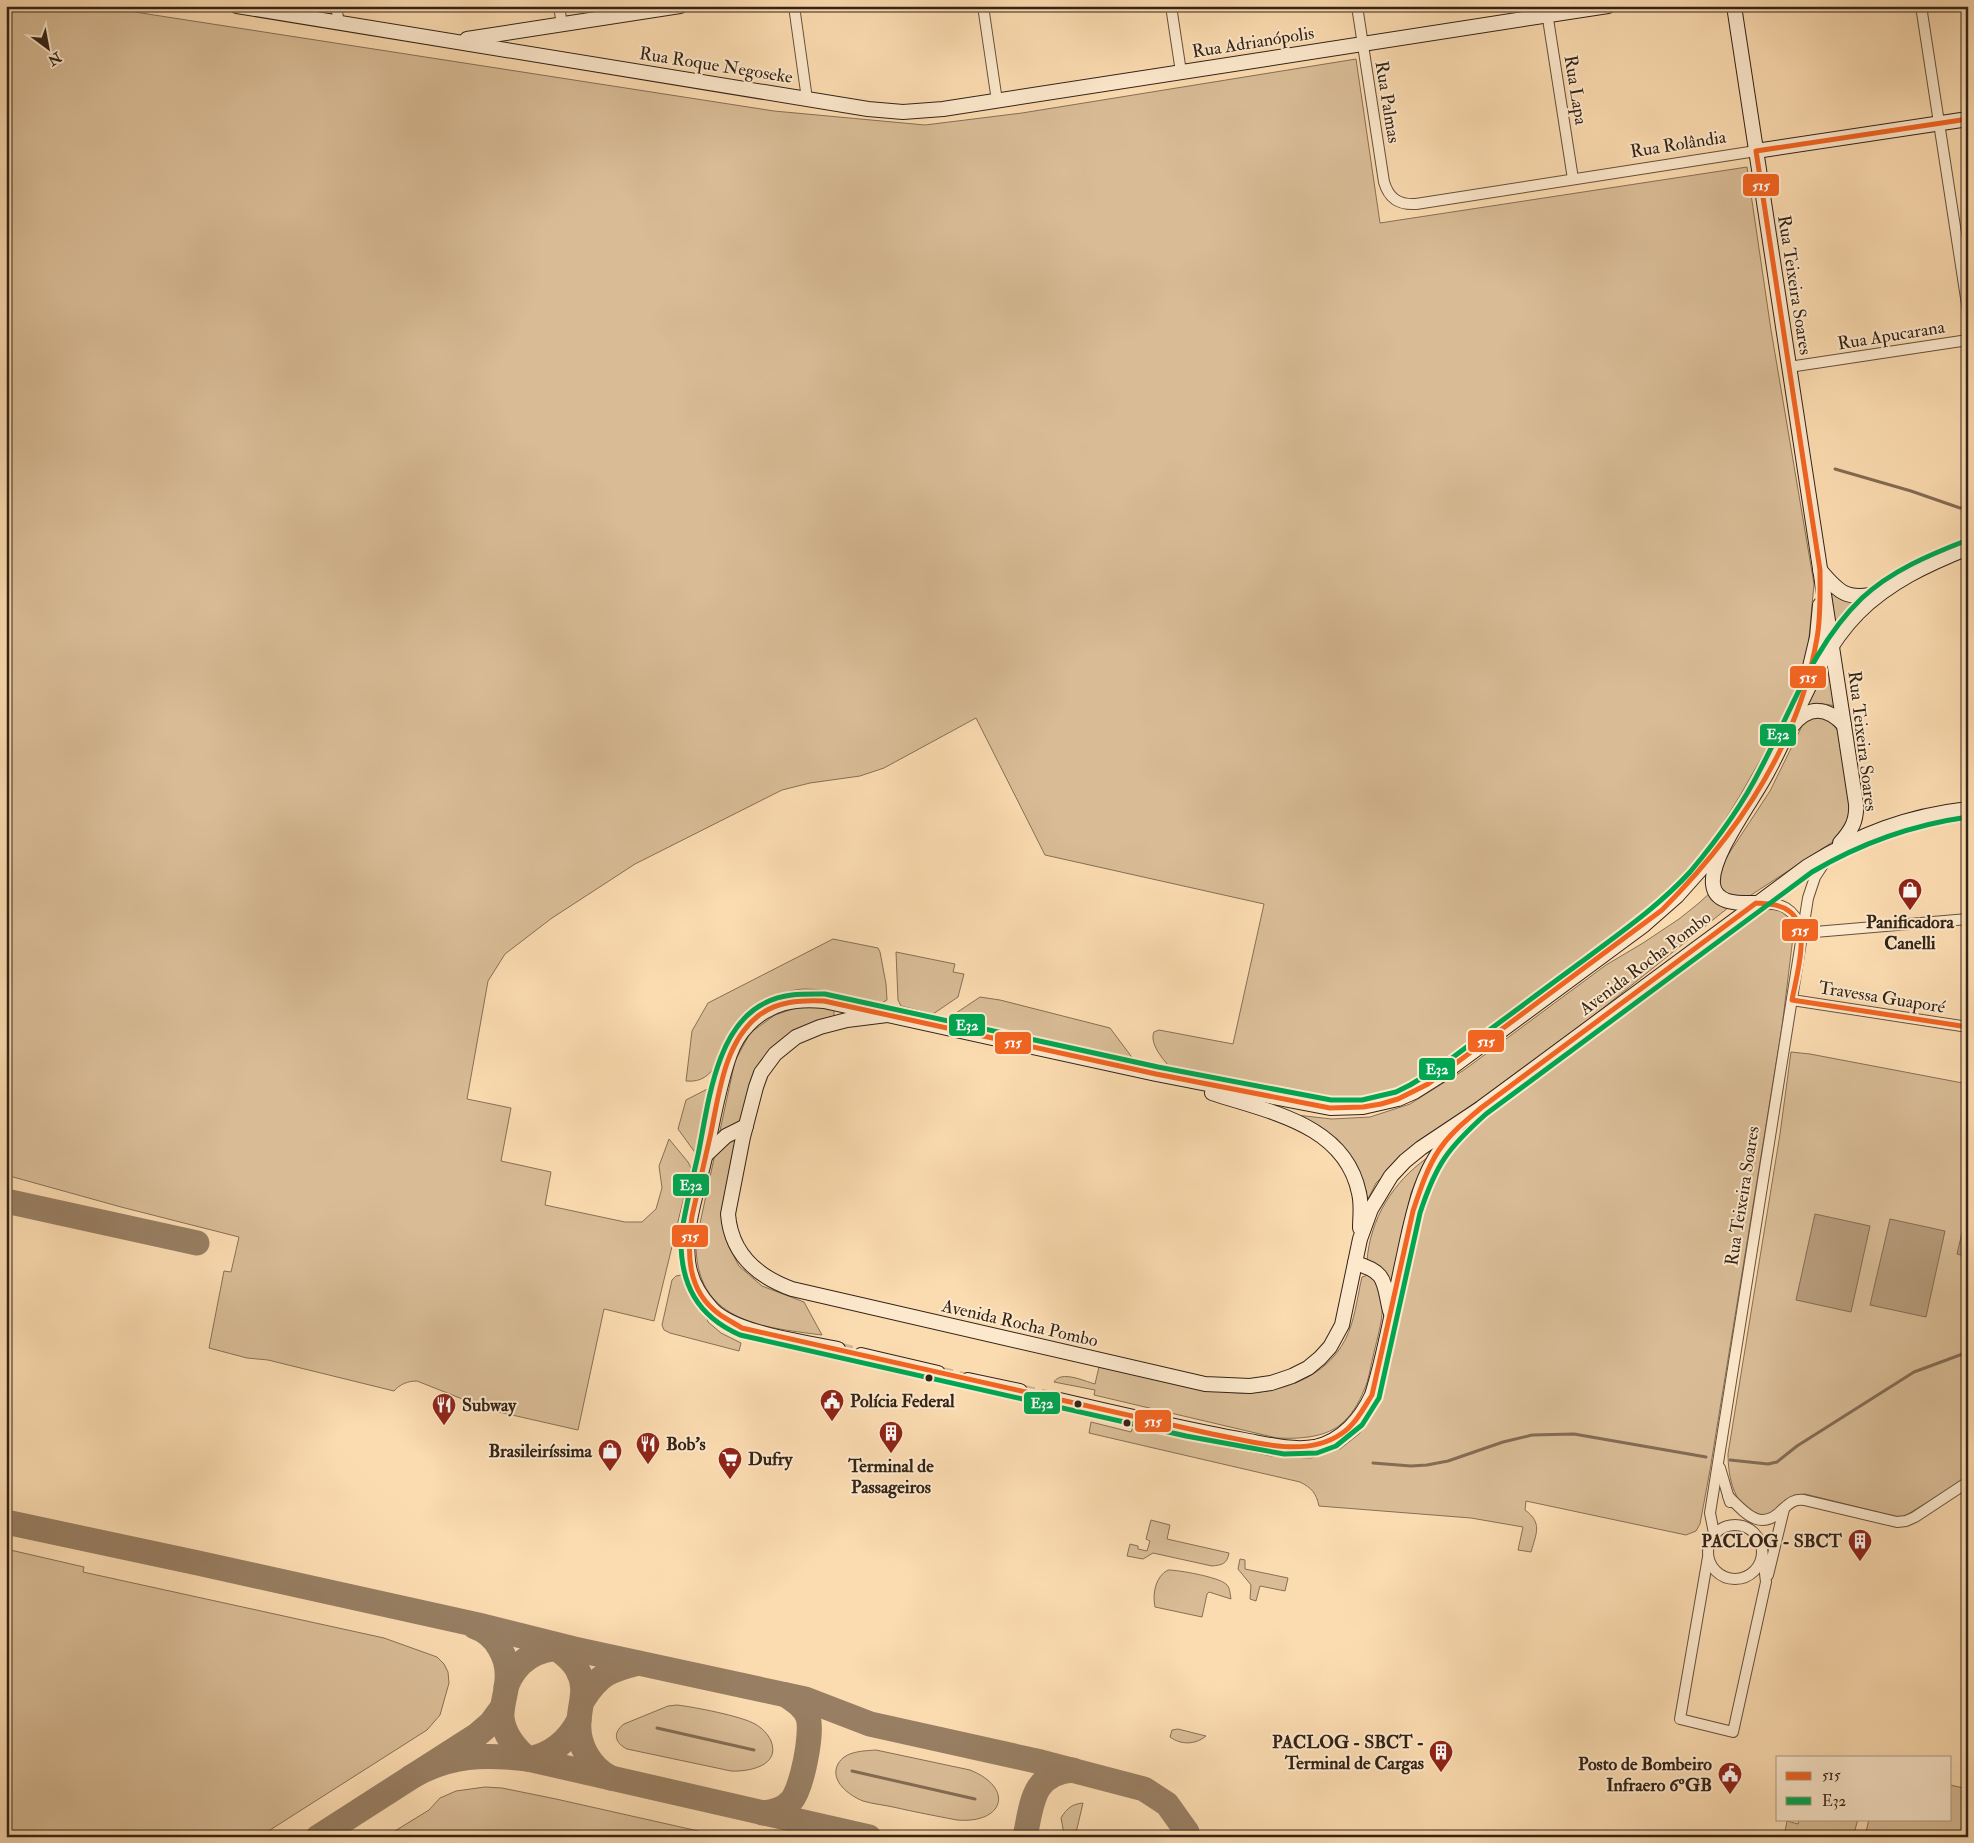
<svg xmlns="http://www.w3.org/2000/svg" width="1974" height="1843" font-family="'IM FELL Double Pica',serif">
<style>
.green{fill:#d9bc96;stroke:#867056}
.water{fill:#b79c7c;stroke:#836c53}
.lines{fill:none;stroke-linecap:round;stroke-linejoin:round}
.stream{stroke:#836c53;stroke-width:3}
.taxiway{stroke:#987f63;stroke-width:25}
.secondary-tunnel{stroke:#d3b691;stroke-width:14;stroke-dasharray:14 7;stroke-linecap:butt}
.street-casing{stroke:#66513c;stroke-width:12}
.secondary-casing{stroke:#342316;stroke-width:16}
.street{stroke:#fce8cc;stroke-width:10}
.secondary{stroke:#fce8cc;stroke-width:14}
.bus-1-casing{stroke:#fce8cc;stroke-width:9}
.bus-2-casing{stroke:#fce8cc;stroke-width:9}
.bus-1{stroke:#f26522;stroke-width:5}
.bus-2{stroke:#00a651;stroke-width:5}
.bus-dot{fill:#342316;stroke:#fce8cc;stroke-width:2}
.labels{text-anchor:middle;stroke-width:4;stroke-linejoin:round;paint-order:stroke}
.street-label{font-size:18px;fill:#342316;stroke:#fce8cc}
.poi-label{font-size:18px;font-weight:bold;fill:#342316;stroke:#fce8cc;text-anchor:start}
.line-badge{stroke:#fce8cc;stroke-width:2}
.badge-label{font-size:14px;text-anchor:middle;font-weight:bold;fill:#fff}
</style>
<rect width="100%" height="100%" fill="#fbdbb0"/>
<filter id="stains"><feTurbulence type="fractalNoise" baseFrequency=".004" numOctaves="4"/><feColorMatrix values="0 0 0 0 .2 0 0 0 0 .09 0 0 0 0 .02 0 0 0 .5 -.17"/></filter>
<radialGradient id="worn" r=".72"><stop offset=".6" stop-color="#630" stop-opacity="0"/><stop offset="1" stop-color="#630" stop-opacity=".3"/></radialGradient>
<g class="green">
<path d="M6 6H96L774 111 925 125 1022 113 1356 59 1380 223 1747 167 1771 330 1814 584 1808 649 1797 686 1770 743 1741 794 1712 841 1683 874 1650 907 1594 951 1430 1072C1408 1085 1385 1095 1359 1099 1324 1104 1290 1095 1257 1087 1228 1081 1200 1074 1171 1068 1163 1060 1149 1043 1154 1032L1159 1030 1233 1044 1264 904 1045 855 976 718 884 768 860 776 810 783 782 790 635 864 552 918 505 954 488 981 467 1099 511 1108 501 1161 551 1172 545 1205 625 1222H642L656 1209 662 1188 659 1166 669 1139 688 1162 691 1168 654 1321 604 1309 578 1430 490 1410 417 1381C408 1381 400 1384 394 1391L268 1360 247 1358 209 1348 224 1271 231 1272 239 1237 121 1207 6 1175Z"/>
<path d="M1831 591C1840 599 1847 602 1860 603L1836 629Z"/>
<path d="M1831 663 1837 707C1826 703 1818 703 1806 707L1828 665Z"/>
<path d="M1819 716C1830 719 1836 726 1840 736L1854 813 1834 841 1748 897H1729L1719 888 1718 873 1722 864 1770 791 1803 724 1809 719Z"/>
<polygon points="1712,891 1729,907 1592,1017 1409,1151 1376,1183 1367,1201 1357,1175 1296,1115 1332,1119 1370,1117 1410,1104 1464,1070 1606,965 1643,943 1679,919 1699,903"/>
<path d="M1776 909 1787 914 1794 929 1782 1027 1710 1470 1700 1524 1696 1531 1686 1535 1526 1501 1525 1510C1543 1523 1536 1534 1531 1552L1518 1550 1523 1527 1471 1518 1319 1506C1316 1493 1312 1488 1300 1482L1089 1433 1091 1422 1131 1432 1133 1427 1271 1456 1311 1458 1340 1449 1359 1434 1373 1412 1382 1392 1428 1181 1452 1144 1475 1121 1765 910Z"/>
<path d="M833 939 878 948 880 952 886 984 887 1000 880 1004C856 998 830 989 805 989 776 990 749 1009 732 1032 719 1051 717 1084 686 1081L692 1031 708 1003Z"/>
<polygon points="896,952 955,964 953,972 964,974 958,997 933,1014 901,1006 898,1000"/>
<polygon points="980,997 1000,1000 1110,1028 1134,1060 947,1019"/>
<path d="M801 1006 834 1008V1018L763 1061 724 1228 729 1247 739 1266 762 1286 804 1302 822 1335C759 1327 695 1321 696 1242L735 1061 750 1033 775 1015Z"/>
<path d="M1791 1052 1810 1054 1968 1084V1477L1905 1516 1898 1517 1805 1494C1793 1495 1787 1500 1778 1509 1777 1511 1775 1513 1773 1514 1770 1516 1764 1515 1761 1515 1734 1510 1728 1477 1728 1454L1780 1134Z"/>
<polygon points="717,1084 699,1158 678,1129 686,1100"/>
<path d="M1427 1158 1411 1193 1391 1288 1382 1268 1367 1261C1370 1219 1393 1182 1427 1158Z"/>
<polygon points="681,1275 683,1276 692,1294 705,1310 708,1322 721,1333 741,1343 739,1351 670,1333 664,1330 662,1325 672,1280 676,1276"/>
<path d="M1368 1275C1394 1292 1378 1332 1373 1357 1370 1368 1369 1380 1364 1390 1359 1403 1351 1416 1340 1425 1323 1438 1298 1439 1277 1438L1094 1395 1095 1390 1054 1382C1061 1370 1084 1381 1095 1384L1099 1367C1128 1373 1157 1379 1185 1384 1204 1388 1223 1393 1242 1393 1282 1393 1326 1377 1345 1340 1355 1321 1357 1298 1362 1277Z"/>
<path d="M1151 1520 1170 1525 1167 1539 1229 1553C1227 1564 1222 1565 1212 1566L1153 1553 1143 1559 1127 1556 1130 1544 1138 1546V1549L1147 1551 1150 1541 1146 1539Z"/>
<polygon points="6,1549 84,1567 83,1572 384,1638 437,1657 444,1664 448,1672 449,1683 440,1715 427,1730 259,1837 6,1837"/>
<polygon points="1240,1559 1245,1560 1245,1569 1288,1578 1285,1591 1260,1586 1256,1601 1250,1599 1251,1585 1238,1569"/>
<path d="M1168 1570C1179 1570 1218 1577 1226 1584 1230 1587 1230 1594 1231 1599L1209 1592 1207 1594 1202 1617 1155 1607C1152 1593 1156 1576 1168 1570Z"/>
<path d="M677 1705C694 1707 741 1716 755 1724 762 1728 768 1734 771 1741 781 1766 748 1772 731 1771L627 1749C615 1743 612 1733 624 1724L668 1706Z"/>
<path d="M1178 1729 1206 1736C1195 1745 1181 1745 1170 1737L1172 1730Z"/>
<path d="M876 1750 970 1770C1015 1788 1004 1824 957 1820 936 1816 915 1812 893 1807 884 1805 873 1804 863 1801 850 1796 829 1781 838 1764 845 1751 863 1751 876 1750Z"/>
<polygon points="1950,1785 1968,1789 1968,1837 1865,1837 1869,1819 1950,1819"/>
<polygon points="485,1787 502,1788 556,1799 725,1837 385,1837 429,1810 440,1798 456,1791"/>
<path d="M1083 1803 1075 1837H1067L1063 1829 1061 1818C1067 1808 1072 1804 1083 1803Z"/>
<polygon points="1799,1819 1858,1819 1853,1837 1784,1837 1787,1821 1798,1824"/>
</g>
<g class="water">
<polygon points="1968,1207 1968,1257 1957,1254"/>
<polygon points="1815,1214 1870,1226 1851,1312 1796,1300"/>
<polygon points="1890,1219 1945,1231 1926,1317 1870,1305"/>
</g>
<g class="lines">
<g class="stream">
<polyline points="1835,469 1911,491 1960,508 1968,507"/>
<polyline points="1730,1460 1768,1464 1777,1462 1797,1446 1914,1372 1968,1352"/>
<polyline points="1373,1463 1411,1466 1427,1465 1448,1461 1503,1442 1532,1435 1574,1434 1706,1457"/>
<polyline points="657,1728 754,1750"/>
<polyline points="852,1771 975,1799"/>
</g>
<g class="taxiway">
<polyline points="6,1201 197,1243"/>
<polyline points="6,1522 198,1563 478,1625 574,1649 805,1699 870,1724 1041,1762 1144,1789 1167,1804 1187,1832"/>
<path d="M475 1627C496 1634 509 1658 507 1680 507 1692 501 1705 502 1718 504 1734 515 1749 528 1759"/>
<path d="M552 1645C562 1653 571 1658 577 1669 588 1688 580 1702 579 1721 577 1744 590 1768 611 1778"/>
<path d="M506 1687C516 1661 536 1648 564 1648"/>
<path d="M583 1700C599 1674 610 1670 638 1663"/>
<path d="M528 1759C552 1755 568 1741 579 1720"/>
<path d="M411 1777C451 1754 484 1754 528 1759L869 1837"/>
<path d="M763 1813C773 1812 784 1809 791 1801 802 1789 813 1733 808 1717 804 1707 795 1701 786 1695"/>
<polyline points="318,1837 477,1735 491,1723 502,1708"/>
<path d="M1025 1837C1032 1804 1032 1773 1073 1770"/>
</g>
<g class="secondary-tunnel">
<polyline points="838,1349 861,1355"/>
<polyline points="938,1373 968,1380"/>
<polyline points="1020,1391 1051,1398"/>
</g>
<defs>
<g id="street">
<polyline points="336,6 339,23"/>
<polyline points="559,6 562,25"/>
<polyline points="794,6 807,99"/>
<polyline points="983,6 997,101"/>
<polyline points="1171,6 1181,72"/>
<path d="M1357 6 1384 182C1389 199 1399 205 1416 204L1756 151"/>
<polyline points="1546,6 1573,179"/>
<polyline points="1921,6 1968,311"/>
<polyline points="1789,367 1968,340"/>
<path d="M1757 903C1782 902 1794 908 1803 932"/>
<polyline points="1803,933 1968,919"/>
<polyline points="1792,1000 1968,1027"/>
<polyline points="1720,1468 1730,1502"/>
<path d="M1728 1496C1745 1513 1761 1533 1783 1509 1790 1503 1794 1499 1804 1500L1897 1522 1906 1521 1915 1517 1968 1482"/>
<circle cx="1735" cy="1552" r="27"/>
<polyline points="1714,1533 1710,1513 1808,898 1815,877 1828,857"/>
<polyline points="1708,1557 1680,1719 1733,1732 1766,1582 1762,1548"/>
<polyline points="1768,1575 1784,1509"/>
</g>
<g id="secondary">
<polyline points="237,6 868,109 903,112 943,109 1608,6"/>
<path d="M1734 6 1856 804C1857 821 1851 831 1840 843"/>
<polyline points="467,39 680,6"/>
<polyline points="1756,151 1968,119"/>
<path d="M1820 570C1840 594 1848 601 1880 593"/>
<polyline points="1808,675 1817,637 1820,605"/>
<path d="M1792 726C1809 705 1827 707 1844 725"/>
<path d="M1756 903C1740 903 1715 905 1713 884 1710 856 1753 800 1767 773 1797 719 1814 658 1858 613 1889 582 1928 564 1968 548"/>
<path d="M887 1015 847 1020 820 1027 796 1037 775 1054 761 1073 756 1087 743 1137 728 1214C731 1253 756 1276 792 1289L1205 1384 1250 1386 1271 1383 1292 1376 1308 1368 1320 1358 1330 1347 1342 1325 1360 1239 1371 1209 1391 1176 1405 1161 1421 1148 1481 1108 1808 866C1860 834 1907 816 1968 809"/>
<path d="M1212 1093C1269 1112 1345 1124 1359 1193 1362 1205 1360 1217 1360 1228"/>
<polyline points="706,1155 726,1136 746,1126"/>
<path d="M1355 1263C1387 1272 1383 1281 1390 1311"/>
<path d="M838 1349C804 1342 733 1333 711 1308 699 1295 690 1278 688 1261 684 1226 698 1190 705 1157 713 1122 718 1087 730 1054 734 1043 740 1033 748 1025 769 1003 795 998 824 1001L1156 1074 1330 1108 1363 1107 1398 1099 1414 1092 1444 1073 1644 925 1677 896 1725 842"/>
<polyline points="861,1355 938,1373"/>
<polyline points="968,1380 1020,1391"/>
<path d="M1051 1398C1115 1413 1179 1428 1244 1440 1266 1444 1292 1451 1315 1447 1342 1441 1361 1419 1372 1395 1386 1351 1393 1305 1403 1260 1413 1213 1421 1166 1456 1131"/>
</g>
</defs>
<use href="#street" class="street-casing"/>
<use href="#secondary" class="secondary-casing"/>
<use href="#street" class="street"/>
<use href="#secondary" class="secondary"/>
<defs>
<path id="bus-1" d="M1968 119 1756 151 1820 570C1820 592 1821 616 1817 638 1799 745 1737 835 1662 910L1428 1084 1398 1099 1381 1104 1363 1107 1330 1108 1156 1074 824 1001C801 1000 777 1001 758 1016 723 1044 719 1096 710 1137 704 1164 698 1190 692 1216 687 1252 686 1290 719 1314 726 1319 734 1323 742 1328L1212 1434C1252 1441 1304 1459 1341 1434 1355 1425 1363 1409 1372 1395L1413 1211C1420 1190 1427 1168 1439 1150 1450 1133 1466 1121 1481 1108L1756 903C1768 904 1780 904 1789 911 1812 927 1796 977 1792 1000L1968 1027"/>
<path id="bus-2" d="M1965 541C1929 555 1891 571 1862 598 1813 645 1792 710 1761 768 1742 806 1717 840 1690 872 1659 906 1621 932 1584 960 1536 995 1488 1031 1440 1067L1410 1085 1396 1092 1362 1100H1331L1158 1067 825 994C804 994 784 993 765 1003 715 1027 708 1107 698 1155 692 1182 685 1209 681 1237 680 1284 697 1316 740 1335L1186 1436 1284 1454 1317 1453 1336 1446 1362 1425 1379 1398 1420 1213C1436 1164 1448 1148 1486 1114L1812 872C1861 843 1911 825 1968 817"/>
</defs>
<use href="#bus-1" class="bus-1-casing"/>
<use href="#bus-2" class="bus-2-casing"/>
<use href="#bus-1" class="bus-1"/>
<use href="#bus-2" class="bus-2"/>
</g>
<defs>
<symbol id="shop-pin" viewBox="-11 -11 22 30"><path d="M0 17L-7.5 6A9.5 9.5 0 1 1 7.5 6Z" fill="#8f2418" stroke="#fce8cc"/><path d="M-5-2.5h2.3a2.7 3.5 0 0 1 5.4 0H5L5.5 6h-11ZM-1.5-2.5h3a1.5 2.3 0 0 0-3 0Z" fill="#fff"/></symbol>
<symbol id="civic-pin" viewBox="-11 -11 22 30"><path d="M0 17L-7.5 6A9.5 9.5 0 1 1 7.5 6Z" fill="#8f2418" stroke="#fce8cc"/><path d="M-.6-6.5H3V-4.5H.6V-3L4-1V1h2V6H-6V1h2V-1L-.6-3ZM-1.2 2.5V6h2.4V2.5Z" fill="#fff"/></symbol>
<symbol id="restaurant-pin" viewBox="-11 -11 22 30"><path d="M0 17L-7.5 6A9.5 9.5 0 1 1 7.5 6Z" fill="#8f2418" stroke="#fce8cc"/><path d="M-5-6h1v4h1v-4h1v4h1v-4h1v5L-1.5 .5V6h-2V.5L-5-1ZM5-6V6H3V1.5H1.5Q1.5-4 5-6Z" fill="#fff"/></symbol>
<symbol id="building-pin" viewBox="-11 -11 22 30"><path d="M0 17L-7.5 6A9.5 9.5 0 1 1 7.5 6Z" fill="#8f2418" stroke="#fce8cc"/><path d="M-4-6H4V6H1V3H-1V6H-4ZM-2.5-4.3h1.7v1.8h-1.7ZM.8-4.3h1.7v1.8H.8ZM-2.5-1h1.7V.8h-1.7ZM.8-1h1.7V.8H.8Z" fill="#fff"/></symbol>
<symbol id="supermarket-pin" viewBox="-11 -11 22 30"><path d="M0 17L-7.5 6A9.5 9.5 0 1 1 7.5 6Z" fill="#8f2418" stroke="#fce8cc"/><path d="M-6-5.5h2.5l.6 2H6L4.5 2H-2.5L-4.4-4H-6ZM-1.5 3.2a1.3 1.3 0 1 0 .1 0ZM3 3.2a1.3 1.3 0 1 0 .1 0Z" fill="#fff"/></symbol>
</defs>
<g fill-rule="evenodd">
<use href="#shop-pin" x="1896" y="876" width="28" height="38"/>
<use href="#civic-pin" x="818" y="1387" width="28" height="38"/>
<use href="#restaurant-pin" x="430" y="1391" width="28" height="38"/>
<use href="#building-pin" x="877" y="1419" width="28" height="38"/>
<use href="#restaurant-pin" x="634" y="1430" width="28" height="38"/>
<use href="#shop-pin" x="596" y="1437" width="28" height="38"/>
<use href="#supermarket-pin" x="716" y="1445" width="28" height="38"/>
<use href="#building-pin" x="1846" y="1527" width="28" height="38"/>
<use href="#building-pin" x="1427" y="1738" width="28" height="38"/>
<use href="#civic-pin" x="1716" y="1760" width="28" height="38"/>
</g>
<g class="bus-dot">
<circle cx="929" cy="1378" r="4.5"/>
<circle cx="1078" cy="1404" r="4.5"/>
<circle cx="1127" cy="1423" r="4.5"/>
</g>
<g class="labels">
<g class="street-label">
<text transform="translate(1253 42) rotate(-9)" y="6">Rua Adrianópolis</text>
<text transform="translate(716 65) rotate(9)" y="6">Rua Roque Negoseke</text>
<text transform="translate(1576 90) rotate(81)" y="6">Rua Lapa</text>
<text transform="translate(1388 102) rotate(81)" y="6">Rua Palmas</text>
<text transform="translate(1678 144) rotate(-9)" y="6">Rua Rolândia</text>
<text transform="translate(1795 285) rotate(81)" y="6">Rua Teixeira Soares</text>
<text transform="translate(1891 335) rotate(-9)" y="6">Rua Apucarana</text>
<text transform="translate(1863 741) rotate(83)" y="6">Rua Teixeira Soares</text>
<text transform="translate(1645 963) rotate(-37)" y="6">Avenida Rocha Pombo</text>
<text transform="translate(1882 997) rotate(9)" y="6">Travessa Guaporé</text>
<text transform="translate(1742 1196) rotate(-81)" y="6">Rua Teixeira Soares</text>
<text transform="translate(1020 1323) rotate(13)" y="6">Avenida Rocha Pombo</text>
</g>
<g class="poi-label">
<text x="1910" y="928" text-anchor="middle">Panificadora<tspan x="1910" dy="21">Canelli</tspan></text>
<text x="850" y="1407">Polícia Federal</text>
<text x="462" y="1411">Subway</text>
<text x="666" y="1450">Bob's</text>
<text x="592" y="1457" text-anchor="end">Brasileiríssima</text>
<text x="748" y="1465">Dufry</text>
<text x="891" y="1472" text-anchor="middle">Terminal de<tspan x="891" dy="21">Passageiros</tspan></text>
<text x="1842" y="1547" text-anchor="end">PACLOG - SBCT</text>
<text x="1424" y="1748" text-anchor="end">PACLOG - SBCT -<tspan x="1424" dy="21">Terminal de Cargas</tspan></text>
<text x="1712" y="1770" text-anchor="end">Posto de Bombeiro<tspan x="1712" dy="21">Infraero 6ºGB</tspan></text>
</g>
</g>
<g class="line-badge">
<rect x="1742" y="173" width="38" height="24" rx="5" fill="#f26522"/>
<rect x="1789" y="665" width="38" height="24" rx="5" fill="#f26522"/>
<rect x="1759" y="723" width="38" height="24" rx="5" fill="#00a651"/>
<rect x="1781" y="918" width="38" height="24" rx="5" fill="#f26522"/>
<rect x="948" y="1013" width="38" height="24" rx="5" fill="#00a651"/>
<rect x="1467" y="1029" width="38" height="24" rx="5" fill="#f26522"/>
<rect x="994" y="1031" width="38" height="24" rx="5" fill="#f26522"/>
<rect x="1418" y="1057" width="38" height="24" rx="5" fill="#00a651"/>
<rect x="672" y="1173" width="38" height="24" rx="5" fill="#00a651"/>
<rect x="671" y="1224" width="38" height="24" rx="5" fill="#f26522"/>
<rect x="1023" y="1391" width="38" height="24" rx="5" fill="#00a651"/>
<rect x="1134" y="1409" width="38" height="24" rx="5" fill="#f26522"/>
</g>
<g class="badge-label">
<text x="1761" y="190">515</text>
<text x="1808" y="682">515</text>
<text x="1778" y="739">E32</text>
<text x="1800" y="935">515</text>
<text x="967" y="1030">E32</text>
<text x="1486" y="1046">515</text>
<text x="1013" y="1047">515</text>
<text x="1437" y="1074">E32</text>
<text x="691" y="1190">E32</text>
<text x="690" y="1241">515</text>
<text x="1042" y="1408">E32</text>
<text x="1153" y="1426">515</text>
</g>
<rect width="1974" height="1843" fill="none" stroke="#fbdbb0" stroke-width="25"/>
<rect x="8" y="8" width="1959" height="1828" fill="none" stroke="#342316" stroke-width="2.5"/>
<rect x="12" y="12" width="1949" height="1818" fill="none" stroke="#342316"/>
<rect x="1776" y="1756" width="175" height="65" fill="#fce8cc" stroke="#ac9983"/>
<rect x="1786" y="1772" width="25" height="8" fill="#f26522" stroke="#ac9983"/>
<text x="1822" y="1780" font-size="15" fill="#342316">515</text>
<rect x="1786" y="1797" width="25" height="8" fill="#00a651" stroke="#ac9983"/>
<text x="1822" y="1806" font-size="15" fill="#342316">E32</text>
<g transform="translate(48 48) rotate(148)" stroke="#fce8cc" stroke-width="4" paint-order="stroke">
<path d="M0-4L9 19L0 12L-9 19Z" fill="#342316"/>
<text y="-8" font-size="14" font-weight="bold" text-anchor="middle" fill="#342316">N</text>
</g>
<rect width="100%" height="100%" filter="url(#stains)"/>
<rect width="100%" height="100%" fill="url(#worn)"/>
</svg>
